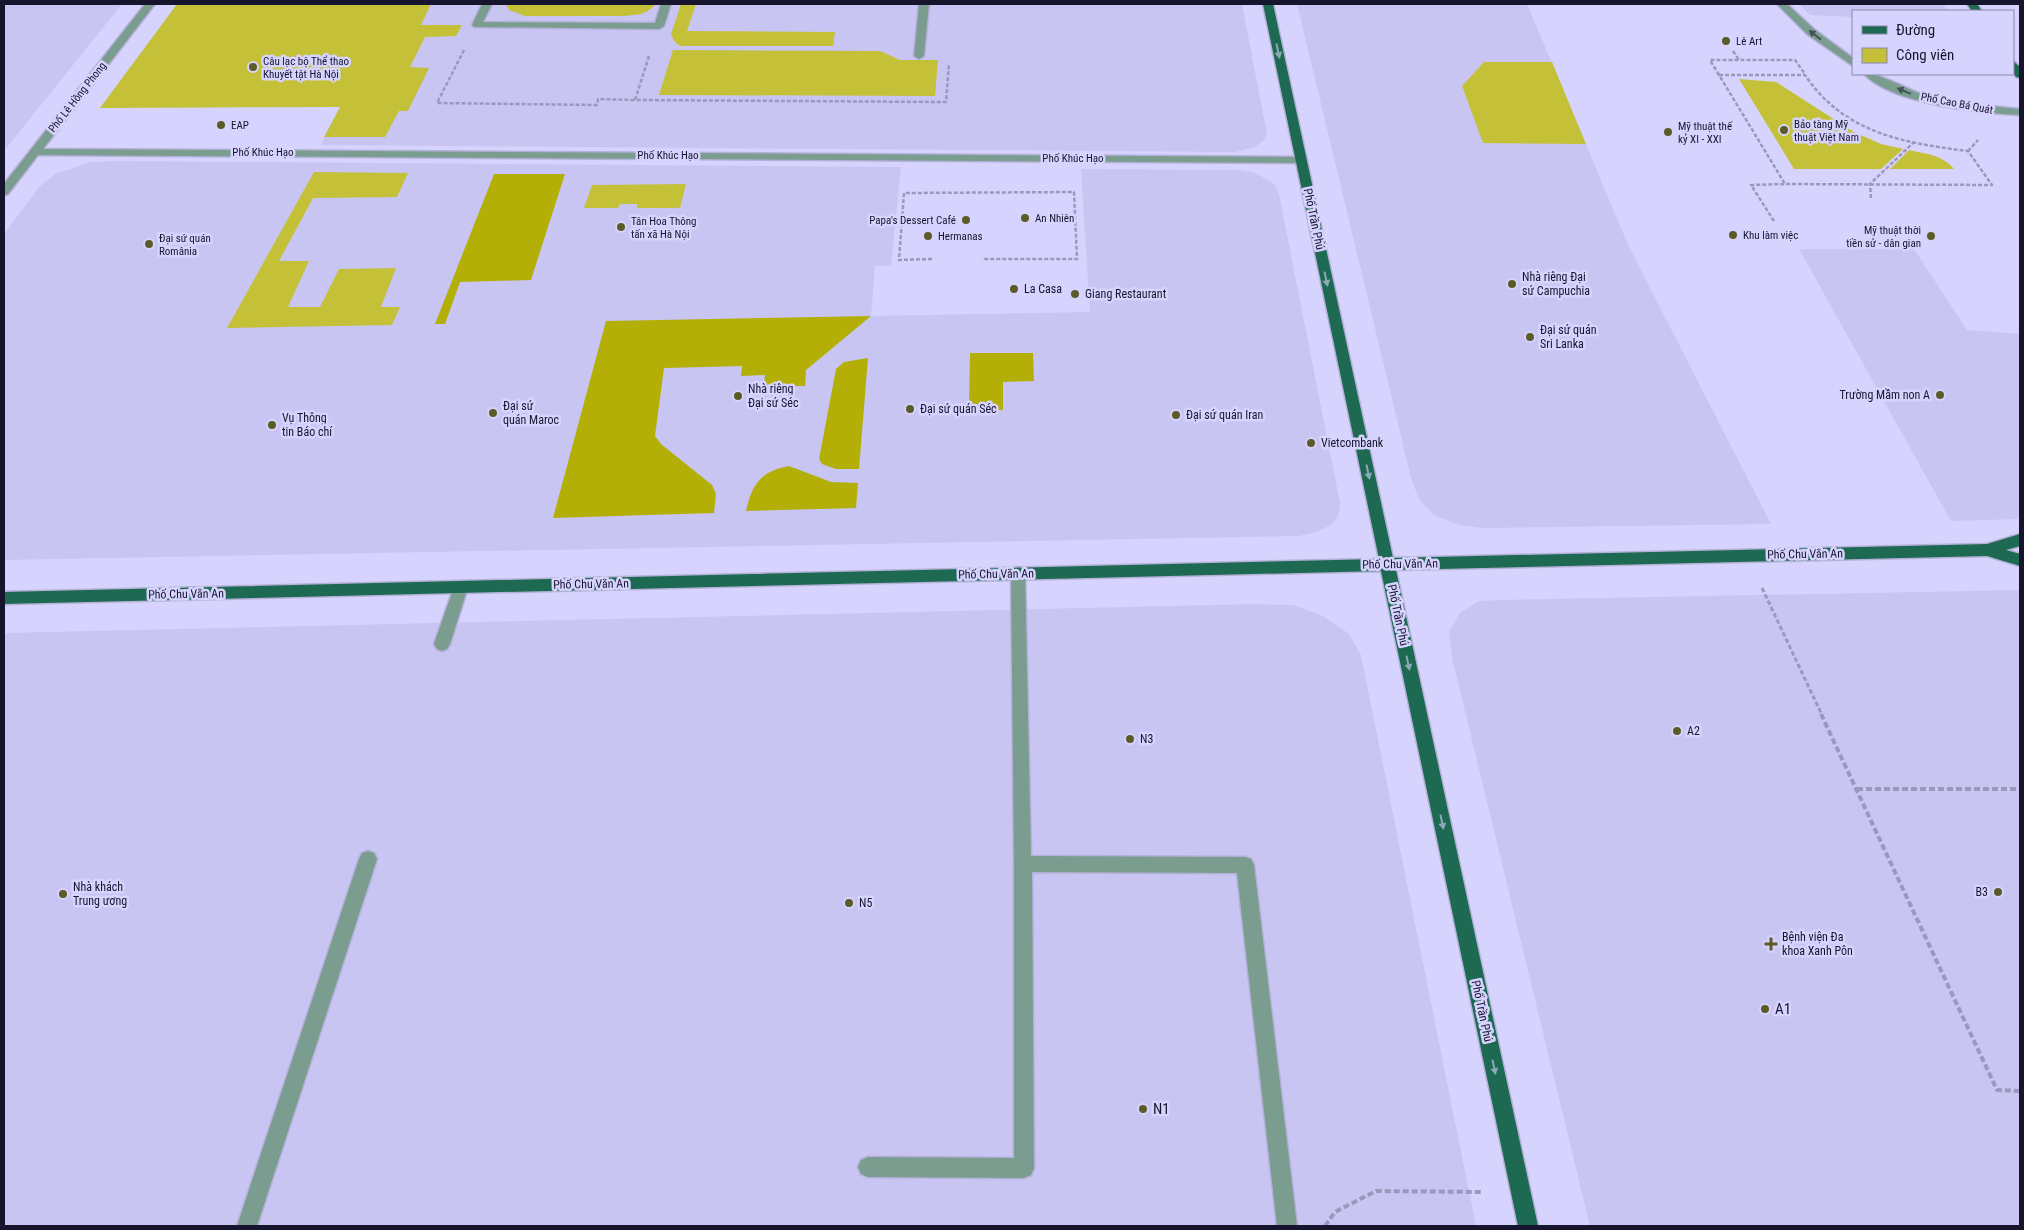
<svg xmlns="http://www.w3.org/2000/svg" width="2024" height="1230" font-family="'Roboto Condensed',sans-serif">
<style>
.built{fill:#c8c5f3}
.green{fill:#c4c138}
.forest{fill:#b3af07}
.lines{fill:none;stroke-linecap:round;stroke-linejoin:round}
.minor-casing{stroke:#b4b1d8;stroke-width:3}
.major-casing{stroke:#b4b1d8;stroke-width:3}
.path-far2{stroke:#9b98bd;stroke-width:2.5;stroke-dasharray:4 2;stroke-linecap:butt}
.path-far1{stroke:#9b98bd;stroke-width:3;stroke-dasharray:4.5 2.5;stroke-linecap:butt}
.path{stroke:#9b98bd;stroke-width:4;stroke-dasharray:6 3;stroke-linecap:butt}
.minor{fill:#7a9d8f;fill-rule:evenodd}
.major{fill:#1e6952;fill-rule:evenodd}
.oneway{fill:#445259}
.oneway2{fill:#8ca9b9}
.poi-dot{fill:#5c5b27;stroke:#d6d4fe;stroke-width:2}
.labels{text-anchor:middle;stroke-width:5;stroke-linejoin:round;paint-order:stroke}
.far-poi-label{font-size:11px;fill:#17142d;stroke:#d6d4fe;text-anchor:start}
.far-street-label{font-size:11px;fill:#17142d;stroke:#d6d4fe}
.street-label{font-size:12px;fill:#17142d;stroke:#d6d4fe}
.poi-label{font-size:12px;fill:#17142d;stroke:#d6d4fe;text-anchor:start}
.near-poi-label{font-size:15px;fill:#17142d;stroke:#d6d4fe;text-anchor:start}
</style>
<rect width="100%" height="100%" fill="#d6d4fe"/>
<g class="built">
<polygon points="7,4 122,4 4,151 4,5"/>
<polygon points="396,4 1242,4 1267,134 1263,141 1255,147 1235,152 321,145"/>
<polygon points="1297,4 1527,4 1629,247 1771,524 1482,528 1459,525 1434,515 1419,499 1411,478"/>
<polygon points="1799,4 1943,4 1948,11 1853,11 1853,17 1810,15"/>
<polygon points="116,161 901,167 891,266 875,266 871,316 1090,312 1081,169 1240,170 1256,173 1275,185 1279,194 1340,503 1338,516 1331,525 1317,532 1299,536 4,560 4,234 40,186 55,174 91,162"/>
<polygon points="1799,249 1914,249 1967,330 2020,334 2020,519 1951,521"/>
<polygon points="2020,590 2020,1226 1590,1226 1453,662 1449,632 1460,613 1479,601 1501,600"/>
<polygon points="1256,604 1293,605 1323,616 1348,633 1361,655 1476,1226 4,1226 4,633"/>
</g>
<g class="green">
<polygon points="177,4 431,4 421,25 462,25 456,36 425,37 410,67 429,68 408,111 399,111 385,137 324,137 340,107 100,108"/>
<path d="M506 4H656C647 14 638 15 624 16H525L509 10Z"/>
<polygon points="681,4 696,4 687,31 835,32 833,46 680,46 674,41 671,34"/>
<polygon points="673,50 880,51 900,60 938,60 935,96 659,95"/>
<polygon points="1484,62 1552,62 1586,144 1483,143 1462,86"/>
<polygon points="1739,79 1776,82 1854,132 1881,144 1903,149 1881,169 1794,169"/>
<path d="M1909 150C1926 154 1943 155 1954 169H1890Z"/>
<polygon points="314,172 408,173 397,197 313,198 279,261 309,261 288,307 320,307 339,269 396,268 381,307 400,307 392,325 227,328"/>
<polygon points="686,184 680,208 637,208 637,204 620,204 618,208 584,208 592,185"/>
</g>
<g class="forest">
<polygon points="494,174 565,174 531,280 460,282 445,324 435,324"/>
<polygon points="871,316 806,370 805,386 764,386 765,375 741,376 742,366 664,368 655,436 661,444 712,485 716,494 714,513 553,518 606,321"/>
<polygon points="970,353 1033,353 1034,381 1003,382 1003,410 969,410"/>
<polygon points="868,358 859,469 836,469 822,464 819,459 836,369 844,362"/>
<path d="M789 466 831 482 858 483 856 508 746 511C752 484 761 471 789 466Z"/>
</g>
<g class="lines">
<defs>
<g id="minor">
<polygon points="145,4 155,4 43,149 1301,157 1307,160 1301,163 38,155 8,194 4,195 4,184"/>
<polygon points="482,4 492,4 483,22 655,23 661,4 671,4 664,26 659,29 474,27 472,25"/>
<polygon points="919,4 929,4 924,56 919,59 914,56"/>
<polygon points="1777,4 1787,4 1815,30 1853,58 1853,66 1807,34"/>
<path d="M1864 74C1883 73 1908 91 1928 96 1959 104 1989 106 2020 109V115C1980 113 1892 104 1864 74Z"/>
<polygon points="1018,567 1023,569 1025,573 1031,856 1245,857 1251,859 1254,865 1297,1226 1277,1226 1237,873 1032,872 1034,1168 1031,1175 1024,1178 868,1177 861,1174 858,1167 861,1160 868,1157 1014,1158 1014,864 1011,573 1013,569"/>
<polygon points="461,581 466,583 468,587 450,644 447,649 442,651 437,649 434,644 454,587 456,583"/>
<polygon points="368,851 374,853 377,859 257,1226 237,1226 359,859 362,853"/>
</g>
<g id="major">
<polygon points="1263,4 1273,4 1393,558 1987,544 2020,534 2020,546 2006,550 2020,554 2020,566 1987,556 1396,570 1538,1226 1518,1226 1381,571 4,604 4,592 1379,559"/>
<polygon points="1967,4 1977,4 1982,11 1972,11"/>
<polygon points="2013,61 2020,67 2020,78 2016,77 2013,72"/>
</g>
</defs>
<use href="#minor" class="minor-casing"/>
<use href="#major" class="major-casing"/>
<g class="path-far2">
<polyline points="464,50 437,103 597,105 598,99 635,100"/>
<polyline points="1733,51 1739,60"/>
<polyline points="649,56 635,100 946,102 949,64"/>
<path d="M1719 75H1805C1844 133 1903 143 1968 151L1992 185 1785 184Z"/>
<polyline points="1719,75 1710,60 1795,60 1805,74"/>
<polyline points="1968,151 1978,140"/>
<polyline points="1871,198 1870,184 1914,142"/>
<polyline points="1774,221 1751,185 1785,184"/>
<polyline points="932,259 899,260 904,193 1074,192 1077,259 982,259"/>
</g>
<polyline class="path-far1" points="1762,588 1822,715"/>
<g class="path">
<polyline points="1821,714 1997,1090 2020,1091"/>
<polyline points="1857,789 2020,789"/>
<polyline points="1325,1226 1335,1212 1376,1191 1483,1192"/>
</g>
<use href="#minor" class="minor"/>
<use href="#major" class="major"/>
</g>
<defs><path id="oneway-solid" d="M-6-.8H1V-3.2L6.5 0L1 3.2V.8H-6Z" transform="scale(1.25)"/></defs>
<g class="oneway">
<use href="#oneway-solid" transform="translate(1815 35) rotate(-142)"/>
<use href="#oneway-solid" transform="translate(1904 91) rotate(-157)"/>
</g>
<g class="oneway2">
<use href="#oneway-solid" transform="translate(1278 51) rotate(78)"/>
<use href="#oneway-solid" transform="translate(1326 279) rotate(78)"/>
<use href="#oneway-solid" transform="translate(1368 472) rotate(78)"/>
<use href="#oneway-solid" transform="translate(1408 663) rotate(78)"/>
<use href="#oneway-solid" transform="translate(1442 822) rotate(78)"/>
<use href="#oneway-solid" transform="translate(1494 1067) rotate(78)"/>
</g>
<g class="poi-dot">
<circle cx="1726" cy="41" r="5"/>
<circle cx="253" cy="67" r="5"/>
<circle cx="221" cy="125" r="5"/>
<circle cx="1784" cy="130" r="5"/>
<circle cx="1668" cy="132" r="5"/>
<circle cx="1025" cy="218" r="5"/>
<circle cx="966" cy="220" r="5"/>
<circle cx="621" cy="227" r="5"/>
<circle cx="1733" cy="235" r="5"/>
<circle cx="928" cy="236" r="5"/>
<circle cx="1931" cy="236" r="5"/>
<circle cx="149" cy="244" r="5"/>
<circle cx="1512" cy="284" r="5"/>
<circle cx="1014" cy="289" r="5"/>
<circle cx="1075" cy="294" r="5"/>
<circle cx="1530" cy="337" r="5"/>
<circle cx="1940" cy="395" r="5"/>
<circle cx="738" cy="396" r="5"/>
<circle cx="910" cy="409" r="5"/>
<circle cx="493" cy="413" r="5"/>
<circle cx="1176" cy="415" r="5"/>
<circle cx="272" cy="425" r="5"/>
<circle cx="1311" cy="443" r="5"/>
<circle cx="1677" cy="731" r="5"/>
<circle cx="1130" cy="739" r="5"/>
<circle cx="1998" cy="892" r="5"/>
<circle cx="63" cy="894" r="5"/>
<circle cx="849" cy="903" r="5"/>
<path d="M1768.5 936.5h5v5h5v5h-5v5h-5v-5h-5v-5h5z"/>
<circle cx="1765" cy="1009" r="5"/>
<circle cx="1143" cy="1109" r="5"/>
</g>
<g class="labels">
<g class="far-poi-label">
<text x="1736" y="45">Lê Art</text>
<text x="263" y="65">Câu lạc bộ Thể thao<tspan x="263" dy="13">Khuyết tật Hà Nội</tspan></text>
<text x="1794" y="128">Bảo tàng Mỹ<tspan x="1794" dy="13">thuật Việt Nam</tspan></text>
<text x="231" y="129">EAP</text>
<text x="1678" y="130">Mỹ thuật thế<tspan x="1678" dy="13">kỷ XI - XXI</tspan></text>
<text x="1035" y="222">An Nhiên</text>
<text x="956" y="224" text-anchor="end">Papa's Dessert Café</text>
<text x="631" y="225">Tân Hoa Thông<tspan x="631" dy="13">tấn xã Hà Nội</tspan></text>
<text x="1921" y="234" text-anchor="end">Mỹ thuật thời<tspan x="1921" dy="13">tiền sử - dân gian</tspan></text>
<text x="1743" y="239">Khu làm việc</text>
<text x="938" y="240">Hermanas</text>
<text x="159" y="242">Đại sứ quán<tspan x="159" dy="13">România</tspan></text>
</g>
<g class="far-street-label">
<text transform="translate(77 97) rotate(-52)" y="4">Phố Lê Hồng Phong</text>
<text transform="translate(1957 103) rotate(11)" y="4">Phố Cao Bá Quát</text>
<text x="263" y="156">Phố Khúc Hạo</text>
<text x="668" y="159">Phố Khúc Hạo</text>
<text x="1073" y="162">Phố Khúc Hạo</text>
</g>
<g class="street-label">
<text transform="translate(1314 219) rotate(78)" y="4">Phố Trần Phú</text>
<text transform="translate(1805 554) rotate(-1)" y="4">Phố Chu Văn An</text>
<text transform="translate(1400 564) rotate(-1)" y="4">Phố Chu Văn An</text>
<text transform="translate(996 574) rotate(-1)" y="4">Phố Chu Văn An</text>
<text transform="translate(591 584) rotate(-1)" y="4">Phố Chu Văn An</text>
<text transform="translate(186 594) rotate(-1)" y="4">Phố Chu Văn An</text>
<text transform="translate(1398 615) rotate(78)" y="4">Phố Trần Phú</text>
<text transform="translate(1482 1011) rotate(78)" y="4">Phố Trần Phú</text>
</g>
<g class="poi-label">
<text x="1522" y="281">Nhà riêng Đại<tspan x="1522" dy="14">sứ Campuchia</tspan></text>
<text x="1024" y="293">La Casa</text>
<text x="1085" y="298">Giang Restaurant</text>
<text x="1540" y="334">Đại sứ quán<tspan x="1540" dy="14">Sri Lanka</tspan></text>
<text x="748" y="393">Nhà riêng<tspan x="748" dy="14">Đại sứ Séc</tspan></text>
<text x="1930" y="399" text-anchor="end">Trường Mầm non A</text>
<text x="503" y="410">Đại sứ<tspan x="503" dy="14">quán Maroc</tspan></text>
<text x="920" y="413">Đại sứ quán Séc</text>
<text x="1186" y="419">Đại sứ quán Iran</text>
<text x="282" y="422">Vụ Thông<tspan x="282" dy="14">tin Báo chí</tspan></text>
<text x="1321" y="447">Vietcombank</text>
<text x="1687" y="735">A2</text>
<text x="1140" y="743">N3</text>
<text x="73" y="891">Nhà khách<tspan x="73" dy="14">Trung ương</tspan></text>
<text x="1988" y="896" text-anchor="end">B3</text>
<text x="859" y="907">N5</text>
<text x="1782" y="941">Bệnh viện Đa<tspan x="1782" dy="14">khoa Xanh Pôn</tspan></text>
</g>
<g class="near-poi-label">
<text x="1775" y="1014">A1</text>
<text x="1153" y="1114">N1</text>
</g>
</g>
<rect width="2024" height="1230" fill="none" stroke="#17142d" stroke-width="10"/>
<rect x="1852" y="10" width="162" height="65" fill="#d6d4fe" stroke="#8a87aa"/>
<rect x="1862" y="26" width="25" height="8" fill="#1e6952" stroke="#8a87aa"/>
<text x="1896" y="35" font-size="15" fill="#17142d">Đường</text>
<rect x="1862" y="48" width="25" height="15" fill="#c4c138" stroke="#8a87aa"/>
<text x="1896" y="60" font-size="15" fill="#17142d">Công viên</text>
</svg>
